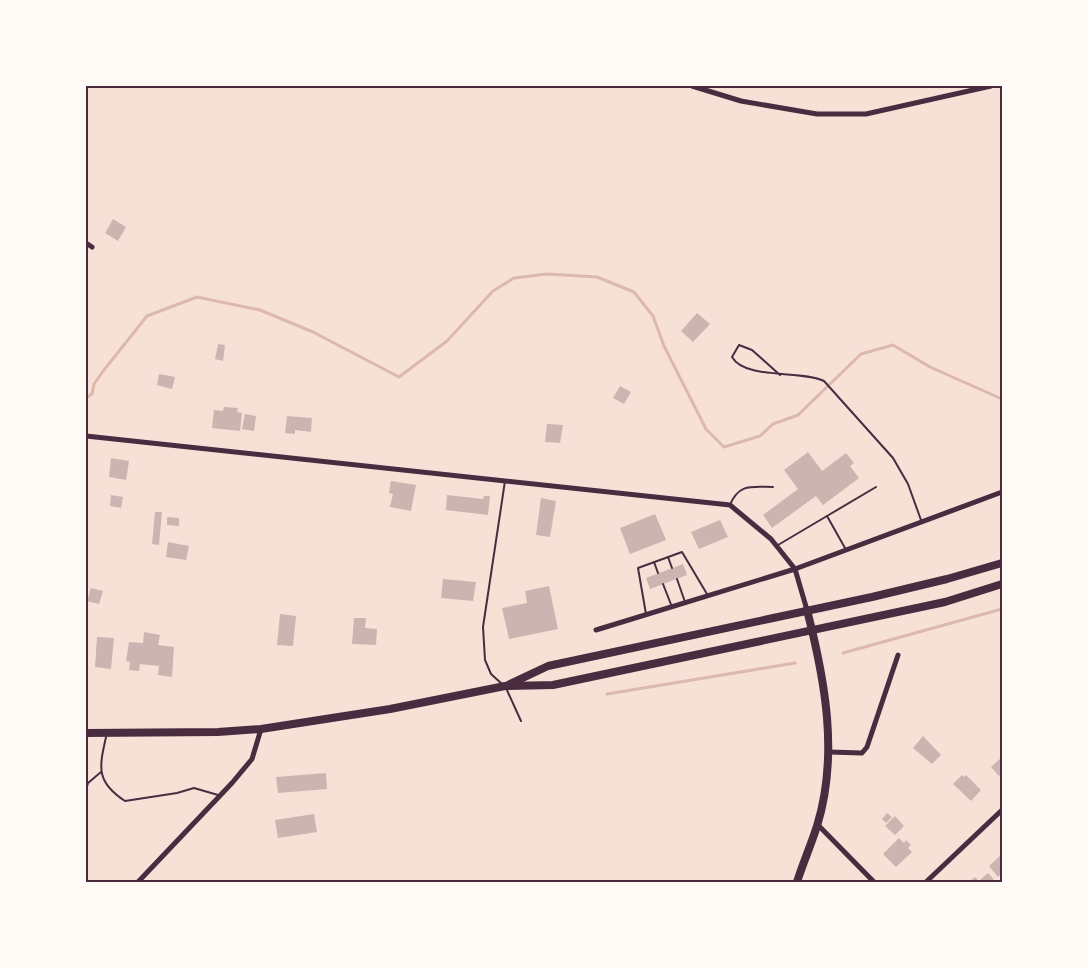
<svg xmlns="http://www.w3.org/2000/svg" width="1088" height="968" font-family="Barlow,sans-serif">
<style>
.lines{fill:none;stroke-linecap:round;stroke-linejoin:round}
.stream{stroke:#dcb8b0;stroke-width:3}
.building{fill:#ccb4b1}
.service{stroke:#4a2c40;stroke-width:2}
.minor{stroke:#4a2c40;stroke-width:5}
.secondary{stroke:#4a2c40;stroke-width:8}
.trunk{stroke:#4a2c40;stroke-width:8}
.neatline{fill:none;stroke:#4a2c40;stroke-width:2}
</style>
<rect width="100%" height="100%" fill="#f7e1d7"/>
<g class="lines">
<g class="stream">
<polyline points="86,398 92,394 94,384 104,370 147,316 197,297 260,310 313,332 399,377 447,341 493,291 514,278 547,274 597,277 634,292 653,316 664,346 706,429 724,447 760,436 773,424 798,415 861,354 893,345 930,367 1002,399"/>
<polyline points="843,653 1002,609"/>
<polyline points="607,694 795,663"/>
</g>
</g>
<g class="building">
<polygon points="113,219 126,227 118,241 105,233"/>
<polygon points="697,313 710,324 693,342 681,331"/>
<polygon points="218,344 225,345 223,361 215,359"/>
<polygon points="159,374 175,377 172,389 157,385"/>
<polygon points="620,386 631,392 624,404 613,398"/>
<polygon points="224,407 238,408 237,412 242,413 240,431 212,428 214,410 223,411"/>
<polygon points="245,414 256,416 254,431 242,429"/>
<polygon points="287,416 312,418 311,432 295,430 295,434 285,433"/>
<polygon points="547,424 563,425 560,443 545,442"/>
<polygon points="808,452 822,471 846,453 854,463 850,466 859,478 823,505 816,496 772,528 763,515 798,489 784,470"/>
<polygon points="111,458 129,461 126,480 109,477"/>
<polygon points="391,481 416,485 411,511 390,507 393,494 389,493"/>
<polygon points="111,495 123,497 121,508 110,506"/>
<polygon points="447,495 483,499 484,496 490,496 488,515 446,510"/>
<polygon points="541,498 556,501 550,537 536,535"/>
<polygon points="155,512 162,512 159,545 152,544"/>
<polygon points="655,514 666,540 630,554 620,528"/>
<polygon points="167,517 179,518 179,526 167,525"/>
<polygon points="720,520 728,537 699,549 691,532"/>
<polygon points="168,542 189,546 186,560 166,557"/>
<polygon points="683,564 687,575 650,589 646,578"/>
<polygon points="443,579 476,582 473,601 441,598"/>
<polygon points="549,586 558,629 509,639 502,608 527,603 525,591"/>
<polygon points="91,588 103,591 99,604 87,601"/>
<polygon points="280,614 296,616 293,646 277,645"/>
<polygon points="354,618 366,618 365,628 377,629 376,645 352,644"/>
<polygon points="144,632 160,635 158,645 174,647 172,677 158,675 159,666 140,664 139,671 129,670 130,662 126,661 129,642 143,643"/>
<polygon points="97,637 114,638 111,669 95,667"/>
<polygon points="923,736 941,755 932,764 913,748"/>
<polygon points="1002,757 1002,773 999,776 991,767"/>
<polygon points="326,773 327,789 278,793 276,777"/>
<polygon points="962,775 964,777 966,775 981,790 971,801 953,784"/>
<polygon points="887,813 892,817 886,823 882,819"/>
<polygon points="314,814 317,832 278,838 275,820"/>
<polygon points="895,816 904,826 895,835 885,826"/>
<polygon points="899,838 904,843 906,840 911,845 908,848 912,852 896,867 883,854"/>
<polygon points="1002,854 1002,873 998,877 989,866"/>
<polygon points="988,873 996,882 969,882 975,877 979,881"/>
</g>
<g class="lines">
<g class="service">
<path d="M780 375 752 350 739 345 732 357C745 380 803 370 824 381L893 458 908 484 921 520"/>
<path d="M730 505C739 483 752 487 773 487"/>
<polyline points="778,545 827,516"/>
<polyline points="845,548 827,516 876,487"/>
<polyline points="668,557 672,568"/>
<polyline points="654,562 658,573"/>
<polyline points="677,579 685,602"/>
<polyline points="663,584 672,607"/>
<polyline points="646,614 638,568 682,552 707,594"/>
<polyline points="502,684 491,674 485,660 483,627 505,481"/>
<polyline points="506,688 521,721"/>
<path d="M106 737C99 768 96 782 125 801L177 793 194 788 218 795"/>
<polyline points="86,790 88,783 101,772"/>
</g>
<g class="minor">
<polyline points="692,86 741,101 817,114 866,114 991,86"/>
<polyline points="86,243 92,247"/>
<polyline points="86,436 730,505 771,539 795,569 807,610"/>
<polyline points="596,630 795,569 1002,492"/>
<polyline points="829,752 862,753 867,747 898,655"/>
<polyline points="818,825 874,882"/>
<polyline points="138,882 232,783 252,759 261,729"/>
<polyline points="926,882 1002,810"/>
</g>
<path class="secondary" d="M797 882C803 863 811 845 817 826 839 755 825 680 807 610"/>
<g class="trunk">
<polyline points="508,685 548,666 872,597 947,579 1002,563"/>
<polyline points="86,733 218,732 261,729 390,709 505,686 553,685 945,602 1002,584"/>
</g>
</g>
<rect width="1088" height="968" fill="none" stroke="#fffaf5" stroke-width="174"/>
<rect x="87" y="87" width="914" height="794" class="neatline"/>
</svg>
